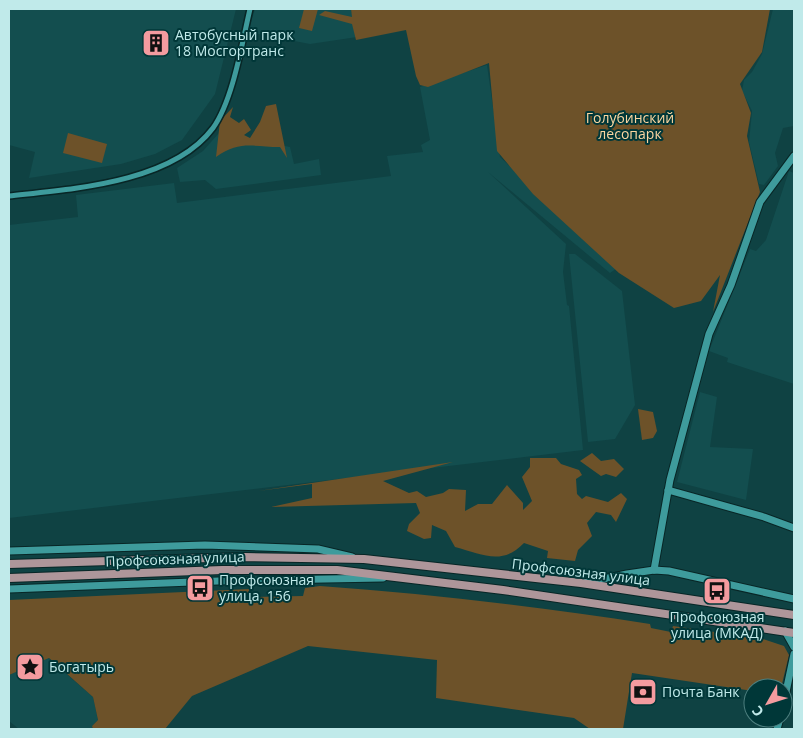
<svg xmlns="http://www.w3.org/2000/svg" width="803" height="738" font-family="'Open Sans',sans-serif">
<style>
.built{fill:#134e4f}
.green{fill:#6d5229}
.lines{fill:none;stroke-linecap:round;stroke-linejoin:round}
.street-casing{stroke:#082626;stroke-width:8}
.secondary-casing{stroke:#082626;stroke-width:9}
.primary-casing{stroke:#082626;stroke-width:10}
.street{stroke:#3e9b9c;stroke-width:5}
.secondary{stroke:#3e9b9c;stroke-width:7}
.primary{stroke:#ae969a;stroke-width:8}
.labels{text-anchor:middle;stroke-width:4;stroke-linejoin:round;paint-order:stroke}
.poi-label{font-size:14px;fill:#c0eaea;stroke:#003738;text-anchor:start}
.park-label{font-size:14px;fill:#fbd6a1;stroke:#003738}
.street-label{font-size:14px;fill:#c0eaea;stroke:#003738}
</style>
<rect width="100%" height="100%" fill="#0f4243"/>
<g class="built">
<polygon points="9,9 236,9 215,94 182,140 155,154 121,164 29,178 35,152 9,145"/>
<polygon points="255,9 351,9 357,37 310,44 248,32"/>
<polygon points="773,9 794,9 794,126 783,128 775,153 778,166 764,185 759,184 749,142 752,111 742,91 744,80 752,72 762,54"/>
<polygon points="487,65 500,157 617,268 610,273 488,172 566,244 563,272 567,305 569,306 583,450 9,518 9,225 78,217 76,195 174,183 177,203 391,176 387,156 423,152 421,145 430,140 420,87"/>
<polygon points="219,133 290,147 294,164 319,159 321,175 216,189 205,180 180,182 177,168 203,151"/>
<polygon points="789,171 794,173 794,384 727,362 728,358 709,351 750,249 756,251 766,240"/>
<polygon points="569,254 575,254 622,291 635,405 615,439 588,442"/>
<polygon points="700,392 717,397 710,447 753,449 746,500 677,482"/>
<polygon points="48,658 93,697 98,720 92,726 93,729 19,729 9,721 9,675"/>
</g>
<g class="green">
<polygon points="304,9 318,9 312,31 299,28"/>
<polygon points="351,9 770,9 762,52 740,84 751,113 747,136 760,192 713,312 720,275 701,301 674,308 619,273 533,194 497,151 489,63 428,87 420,85 416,76 406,30 356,40 352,24 319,15 325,11 352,17"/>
<path d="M276 104 287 158 280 147C253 147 240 140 216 157L220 121 233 107 230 117 239 123 244 119 251 130 244 135 250 138 260 122 266 106Z"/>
<polygon points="68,133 107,144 102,163 63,153"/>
<polygon points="638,409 653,412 657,431 653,438 642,440"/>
<polygon points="592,453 601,461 614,459 624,469 616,477 606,474 601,476 580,461"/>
<path d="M530 458H556L561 464 579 470 582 475 576 479 577 494 582 499 586 496 608 502 621 493 627 499 616 522 611 515 596 512 587 523 592 536 578 550 575 561 547 558 548 551 524 543C502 566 482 554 455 547L446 531 432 525 431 538 424 539 407 531 409 524 420 513 416 503 271 507 312 498V484L258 491 453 462 383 481 409 493 417 491 426 497 443 493 449 489 466 490 465 511 478 504H492L507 485 523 503V510L532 501 522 477 530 467Z"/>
<path d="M320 586C431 594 540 607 650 624L651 628 671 632 673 626 763 639 784 646 789 655 781 688H753V691L632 673 623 729H590L574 718 436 698 437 660 308 646 192 696 165 729H93L92 726 98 720 93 697 49 658 9 675V600L249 589V597L303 596 305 588Z"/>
</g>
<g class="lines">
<defs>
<path id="street" d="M9 196C72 189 172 183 213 128 233 100 242 43 250 9"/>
<g id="secondary">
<polyline points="668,490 764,517 794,528"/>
<polyline points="9,551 205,545 318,549 352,557"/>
<polyline points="654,570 670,480 709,334 731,285 760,202 794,156"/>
<polyline points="584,583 627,574 654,570 669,571 794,599"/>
<polyline points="9,589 218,581 383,578"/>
<polyline points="785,631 794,647"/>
<polyline points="783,706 794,654"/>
<polyline points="777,729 780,718"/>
</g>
<g id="primary">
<polyline points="9,564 244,557 364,559 581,583 794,615"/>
<polyline points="9,578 222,570 337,570 503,590 794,633"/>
</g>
</defs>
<use href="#street" class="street-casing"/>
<use href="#secondary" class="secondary-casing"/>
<use href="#primary" class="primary-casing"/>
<use href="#street" class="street"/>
<use href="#secondary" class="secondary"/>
<use href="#primary" class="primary"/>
</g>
<defs>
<symbol id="building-square" viewBox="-11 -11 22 22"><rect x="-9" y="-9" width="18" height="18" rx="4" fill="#f49b9f" stroke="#003738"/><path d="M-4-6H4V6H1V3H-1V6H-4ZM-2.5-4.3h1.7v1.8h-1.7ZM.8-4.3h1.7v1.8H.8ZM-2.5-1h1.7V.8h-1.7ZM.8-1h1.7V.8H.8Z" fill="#111"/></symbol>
<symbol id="bus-square" viewBox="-11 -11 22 22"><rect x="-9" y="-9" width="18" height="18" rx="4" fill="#f49b9f" stroke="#003738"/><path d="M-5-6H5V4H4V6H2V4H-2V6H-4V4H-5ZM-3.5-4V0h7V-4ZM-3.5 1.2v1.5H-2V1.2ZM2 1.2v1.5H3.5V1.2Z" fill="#111"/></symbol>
<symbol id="sight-square" viewBox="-11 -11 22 22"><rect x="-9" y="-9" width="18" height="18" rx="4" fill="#f49b9f" stroke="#003738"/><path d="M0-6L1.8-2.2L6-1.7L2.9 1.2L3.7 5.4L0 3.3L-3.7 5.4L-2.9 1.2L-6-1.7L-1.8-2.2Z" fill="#111"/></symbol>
<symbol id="bank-square" viewBox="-11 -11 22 22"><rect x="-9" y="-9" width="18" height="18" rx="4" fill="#f49b9f" stroke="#003738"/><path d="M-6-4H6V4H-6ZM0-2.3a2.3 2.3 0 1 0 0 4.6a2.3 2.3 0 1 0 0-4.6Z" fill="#111"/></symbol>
</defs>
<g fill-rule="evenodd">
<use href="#building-square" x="140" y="27" width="32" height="32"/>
<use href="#bus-square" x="184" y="572" width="32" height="32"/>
<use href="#bus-square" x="701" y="575" width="32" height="32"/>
<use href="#sight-square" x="14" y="651" width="32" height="32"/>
<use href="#bank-square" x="627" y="676" width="32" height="32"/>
</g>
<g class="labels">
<g class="poi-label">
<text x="175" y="40">Автобусный парк<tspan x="175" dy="16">18 Мосгортранс</tspan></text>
<text x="219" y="585">Профсоюзная<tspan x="219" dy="16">улица, 156</tspan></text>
<text x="717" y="622" text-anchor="middle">Профсоюзная<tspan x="717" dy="16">улица (МКАД)</tspan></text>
<text x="49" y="672">Богатырь</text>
<text x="662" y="697">Почта Банк</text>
</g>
<g class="park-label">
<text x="630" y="123">Голубинский<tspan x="630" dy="16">лесопарк</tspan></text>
</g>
<g class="street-label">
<text transform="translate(175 559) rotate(-2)" y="5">Профсоюзная улица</text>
<text transform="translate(581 572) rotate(7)" y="5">Профсоюзная улица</text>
</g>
</g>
<rect width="803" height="738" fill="none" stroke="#c0eaea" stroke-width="20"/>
<g transform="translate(768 703) rotate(231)"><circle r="24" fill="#003738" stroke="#4d7f7f"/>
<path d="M0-4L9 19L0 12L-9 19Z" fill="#f49b9f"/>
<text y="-8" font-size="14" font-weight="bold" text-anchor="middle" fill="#c0eaea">С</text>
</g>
</svg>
